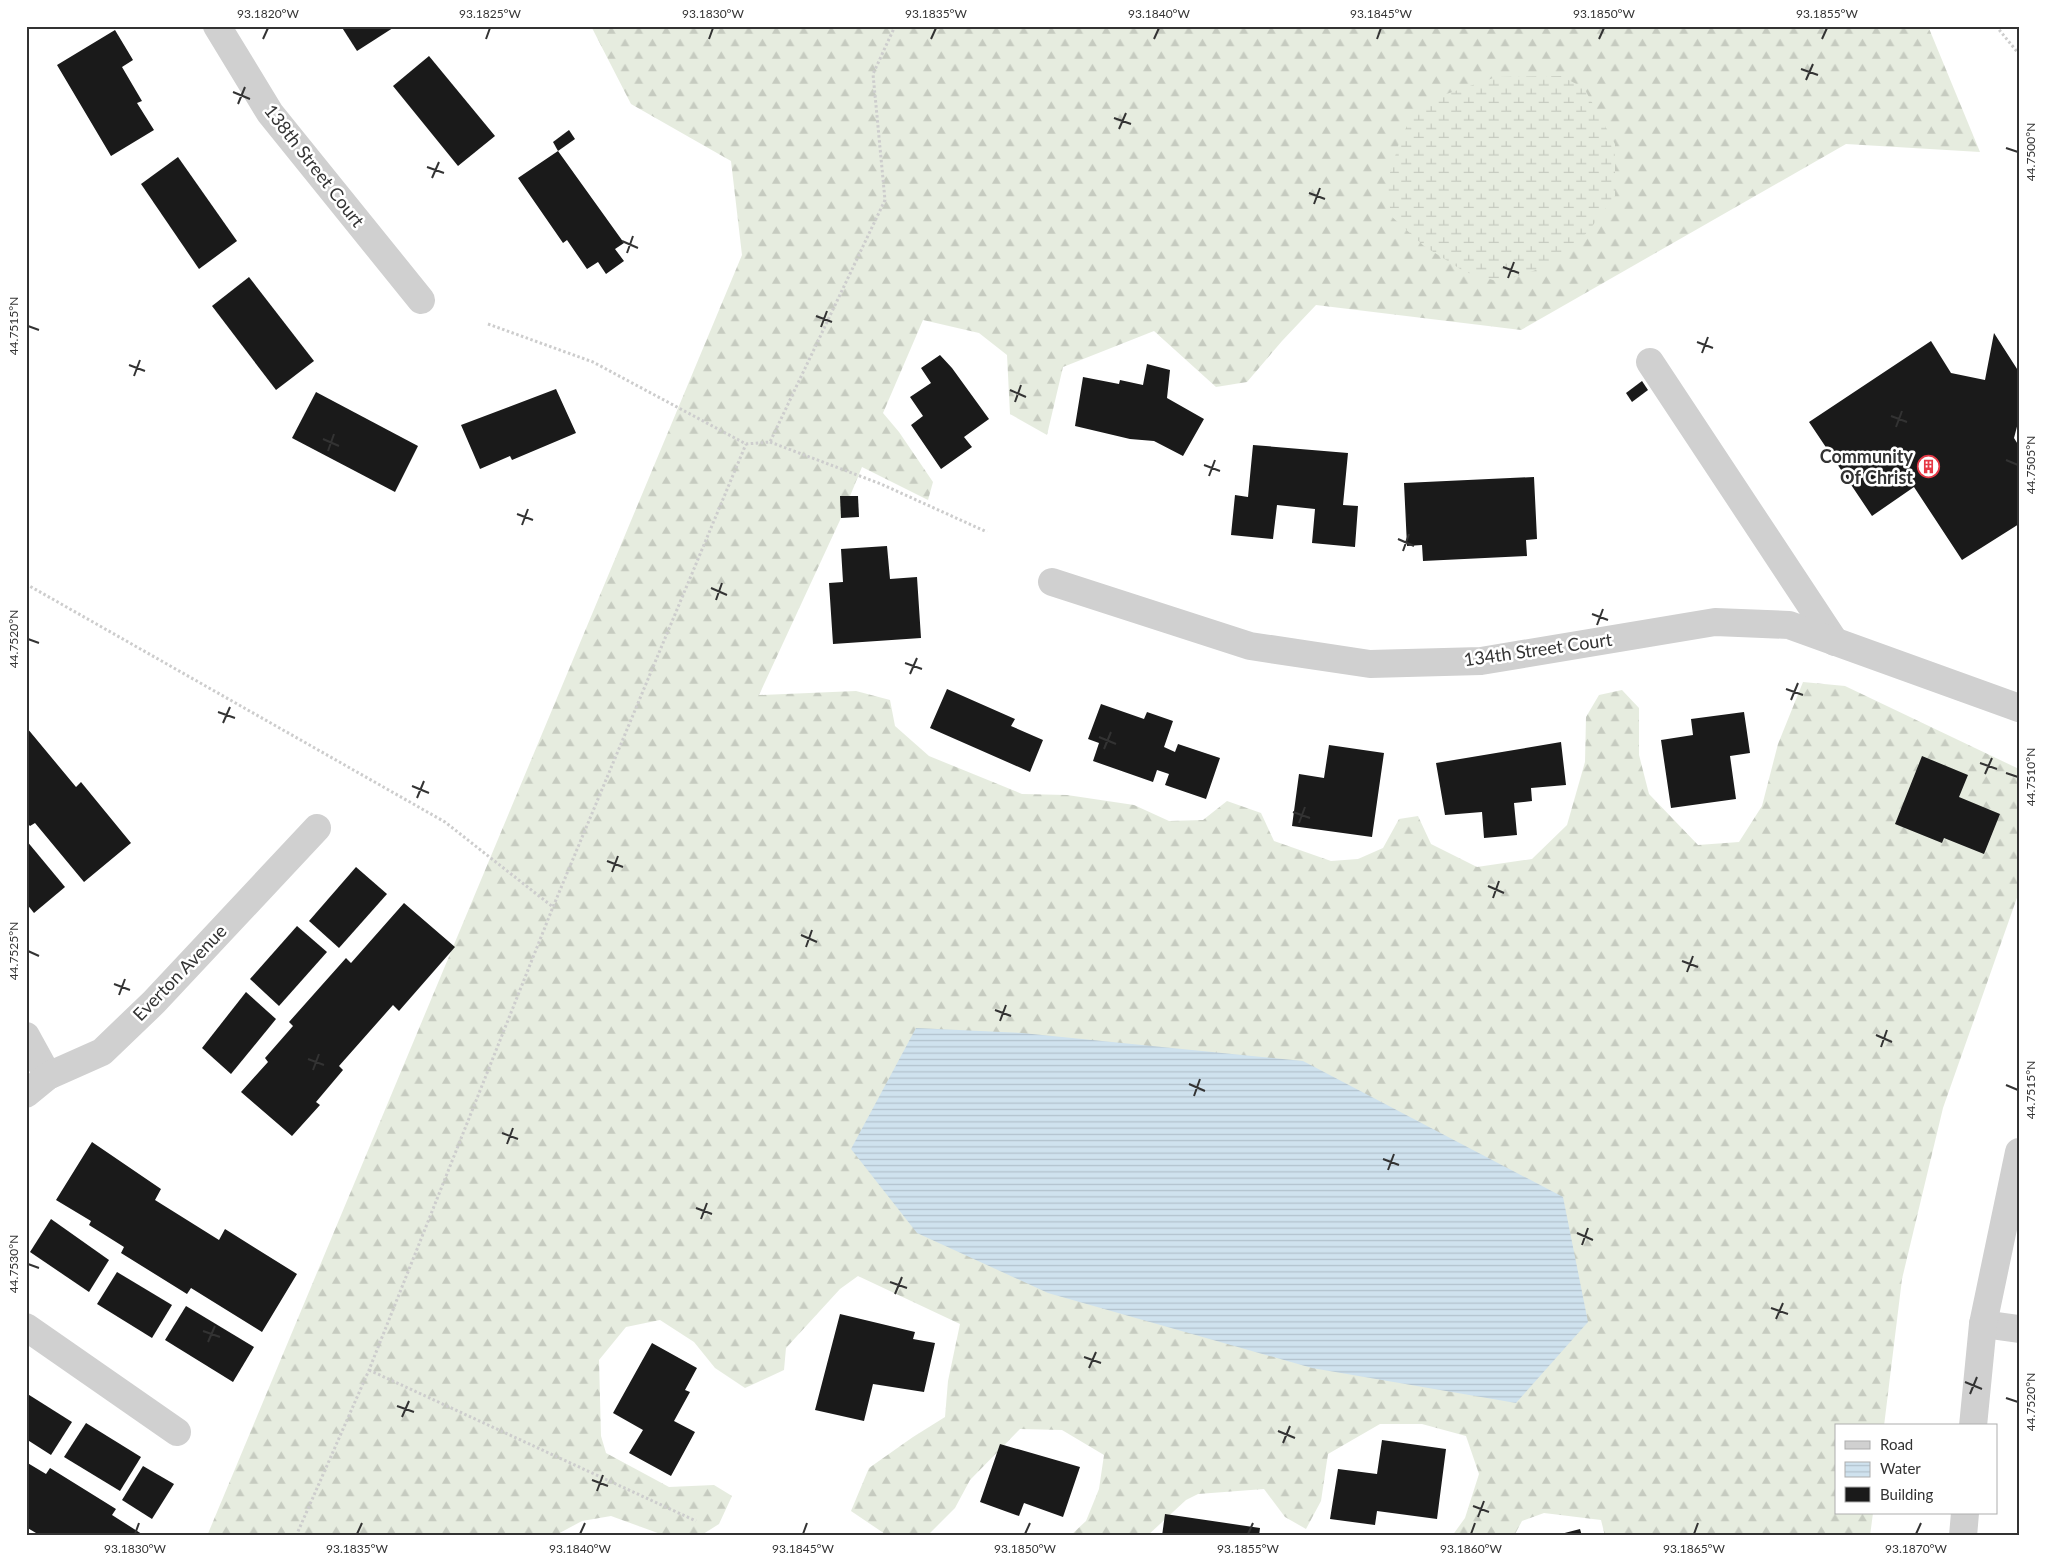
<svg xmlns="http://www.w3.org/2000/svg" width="2045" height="1562" font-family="Lato,sans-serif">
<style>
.forest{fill:url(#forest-firs)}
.wetland{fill:url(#wetland-marsh)}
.water{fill:url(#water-rules)}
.building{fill:#1a1a1a}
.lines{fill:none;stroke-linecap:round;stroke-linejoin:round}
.path{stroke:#cdcdcd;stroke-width:3;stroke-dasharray:2.5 2.5;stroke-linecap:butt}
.minor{stroke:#d0d0d0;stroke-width:28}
.ticks{fill:none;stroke:#333;stroke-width:2}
.labels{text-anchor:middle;stroke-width:5;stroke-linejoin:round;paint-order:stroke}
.street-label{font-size:18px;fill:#333;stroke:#fff}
.poi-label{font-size:18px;font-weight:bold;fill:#333;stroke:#fff;text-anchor:end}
.neatline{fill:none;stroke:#333;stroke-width:2}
.ticks-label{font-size:12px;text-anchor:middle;fill:#333}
</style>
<defs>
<pattern id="forest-firs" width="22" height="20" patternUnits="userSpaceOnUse" patternTransform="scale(1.25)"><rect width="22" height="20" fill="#e6ecdf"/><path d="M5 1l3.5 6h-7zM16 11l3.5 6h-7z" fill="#c6cbc0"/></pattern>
<pattern id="wetland-marsh" width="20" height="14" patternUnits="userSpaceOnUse" patternTransform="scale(1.25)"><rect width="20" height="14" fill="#e6ecdf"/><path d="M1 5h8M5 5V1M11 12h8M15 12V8" fill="none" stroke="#c6cbc0"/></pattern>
<pattern id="water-rules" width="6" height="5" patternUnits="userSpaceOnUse" patternTransform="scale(1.25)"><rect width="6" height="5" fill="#cfe2ee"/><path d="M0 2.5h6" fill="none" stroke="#b2c2cd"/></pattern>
</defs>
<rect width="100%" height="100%" fill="#fff"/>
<polygon class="forest" points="591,26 1928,26 1980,152 1846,144 1521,330 1316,305 1282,341 1247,382 1216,387 1154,331 1063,367 1047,435 1010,414 1007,355 979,333 923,320 883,413 899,432 933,482 928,500 862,467 841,518 759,695 856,691 890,700 895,726 929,756 1022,794 1067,795 1134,805 1169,821 1203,820 1227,801 1261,813 1274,841 1331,861 1358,859 1383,848 1399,819 1418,816 1431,844 1477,867 1532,859 1567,825 1585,762 1586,717 1599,695 1622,690 1639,708 1639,755 1649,794 1698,845 1739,842 1762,806 1778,744 1803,682 1845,686 2019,769 2019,892 1943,1108 1902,1279 1884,1426 1836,1426 1836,1513 1873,1513 1870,1536 1605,1536 1601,1520 1544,1513 1522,1521 1514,1536 1452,1536 1465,1518 1479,1474 1466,1436 1422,1424 1380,1424 1328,1454 1321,1501 1306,1529 1285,1517 1264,1489 1198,1494 1186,1500 1147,1536 1070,1536 1086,1521 1099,1489 1104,1455 1062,1430 1020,1429 970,1480 955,1508 927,1536 888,1536 851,1511 869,1468 913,1437 945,1417 948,1381 960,1324 858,1276 840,1289 786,1348 784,1370 745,1388 715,1368 694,1342 660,1320 626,1327 599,1360 601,1436 606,1453 669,1487 714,1485 732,1496 719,1524 700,1536 666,1536 611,1516 582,1521 554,1536 207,1536 742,255 731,161 631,104"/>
<polygon class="wetland" points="1561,76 1584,88 1615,144 1615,196 1587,233 1539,269 1500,282 1465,272 1424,246 1391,216 1387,183 1400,140 1414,112 1429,100 1496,77"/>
<polygon class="water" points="916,1028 1022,1033 1303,1061 1563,1197 1588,1322 1516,1403 1312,1368 1048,1293 917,1233 851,1149"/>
<g class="building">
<polygon points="341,26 396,26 357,51"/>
<polygon points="115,30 133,60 122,67 142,101 137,103 154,130 111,156 57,65"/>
<polygon points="429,56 495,136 458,166 393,86"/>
<polygon points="569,130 575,139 558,151 553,142"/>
<polygon points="558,151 624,243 615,249 624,261 606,274 598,262 587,269 567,240 563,243 518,178"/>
<polygon points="178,157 237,241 199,269 141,184"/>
<polygon points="249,277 314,361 276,390 212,306"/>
<polygon points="1994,333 2019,372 2019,419 2014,438 2019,446 2019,524 1962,560 1914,487 1872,516 1809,422 1931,341 1951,373 1985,380"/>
<polygon points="940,355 952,368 989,419 964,437 972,447 941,469 911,425 923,416 910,397 931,383 921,368"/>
<polygon points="1147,364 1170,370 1167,398 1204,419 1183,456 1154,441 1130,439 1075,426 1083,377 1119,384 1120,380 1143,385"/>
<polygon points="1642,381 1648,390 1632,402 1626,393"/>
<polygon points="556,389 576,433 512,460 510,456 480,469 461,425"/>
<polygon points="316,392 418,446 395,492 292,438"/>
<polygon points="1253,445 1348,453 1343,505 1358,506 1355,547 1312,543 1315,509 1277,505 1273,539 1231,535 1235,495 1248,497"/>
<polygon points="1534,477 1537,539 1526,540 1527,556 1423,561 1422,545 1407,546 1404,483"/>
<polygon points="840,496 858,496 859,517 841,518"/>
<polygon points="887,546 890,579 917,577 921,638 833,644 829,583 843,582 841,549"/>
<polygon points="947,689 1015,719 1011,726 1043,740 1030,772 930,728"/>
<polygon points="1101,704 1144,719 1147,712 1173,721 1164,747 1175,752 1178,744 1220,758 1206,799 1165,785 1169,774 1157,770 1153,782 1093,761 1099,743 1088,739"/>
<polygon points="1744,712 1750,753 1730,756 1736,799 1671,808 1661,740 1693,735 1691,719"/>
<polygon points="27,728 76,787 81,782 131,843 84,882 35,823 30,826 26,822"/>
<polygon points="1561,742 1566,785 1531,788 1532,801 1514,803 1517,835 1484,838 1482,812 1445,815 1436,763"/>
<polygon points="1329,745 1384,753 1372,837 1292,826 1299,774 1324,778"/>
<polygon points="1922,756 1968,775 1959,797 2000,814 1984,854 1944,838 1942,843 1895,824"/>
<polygon points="26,840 65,887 34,913 26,903"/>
<polygon points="356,867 387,894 339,948 309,921"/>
<polygon points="404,903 455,947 399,1011 393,1005 339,1066 343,1070 316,1102 320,1105 292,1136 241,1092 268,1062 265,1058 293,1026 289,1022 346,958 351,963"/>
<polygon points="297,926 327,952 279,1006 250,979"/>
<polygon points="246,992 276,1019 231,1074 202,1048"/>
<polygon points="92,1142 161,1189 155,1200 219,1240 225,1229 297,1274 262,1332 191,1288 187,1294 121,1253 124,1247 89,1225 91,1221 56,1200"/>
<polygon points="51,1219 109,1260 89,1292 30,1252"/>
<polygon points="117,1272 172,1305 152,1338 97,1304"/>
<polygon points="186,1306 254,1347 233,1382 165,1340"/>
<polygon points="840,1314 915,1332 913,1339 935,1343 924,1392 873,1384 864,1421 815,1410"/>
<polygon points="652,1343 697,1368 685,1390 690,1392 674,1421 695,1432 671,1476 629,1453 643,1430 613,1413"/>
<polygon points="26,1393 72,1422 51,1455 26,1439"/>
<polygon points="86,1423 141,1457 120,1491 64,1457"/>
<polygon points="1382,1440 1446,1449 1437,1519 1377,1511 1375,1525 1330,1519 1338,1469 1377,1474"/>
<polygon points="1000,1444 1080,1467 1063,1517 1024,1503 1019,1516 980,1502"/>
<polygon points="26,1462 46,1474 50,1468 116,1509 112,1515 145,1536 41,1536 26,1527"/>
<polygon points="143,1466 174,1484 152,1519 122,1500"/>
<polygon points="1165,1514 1260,1528 1259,1536 1162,1536"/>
<polygon points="1580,1529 1582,1536 1557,1536 1557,1535"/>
</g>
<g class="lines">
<g class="path">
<polyline points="1996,26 2019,54"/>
<polyline points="488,324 593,362 746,444 770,442 885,200 873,74 895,26"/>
<polyline points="770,442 881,484 987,532"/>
<polyline points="26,584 445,822 553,907"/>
<polyline points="369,1370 696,1521"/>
<polyline points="296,1536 369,1370 553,907 746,444"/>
</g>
<g class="minor">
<polyline points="217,26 270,113 421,300"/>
<polyline points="1650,362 1835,642"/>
<polyline points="1052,582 1250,646 1370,664 1481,661 1715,622 1789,625 2019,708"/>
<polyline points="26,1036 48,1076"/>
<polyline points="26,1094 48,1076 102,1052 154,1002 317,828"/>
<polyline points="1983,1324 2019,1329"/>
<polyline points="26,1327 177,1432"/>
<polyline points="1973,1426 1983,1324 2019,1152"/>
<polyline points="1963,1536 1965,1513"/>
</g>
</g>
<path class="ticks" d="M263 39 268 28M486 39 490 28M709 39 713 28M931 39 936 28M1154 39 1159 28M1377 39 1381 28M1599 39 1604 28M1822 39 1827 28M1801 69 1818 75M1806 80 1813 64M233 92 250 99M238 104 245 87M1114 118 1131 124M1119 129 1126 113M2006 148 2018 152M427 167 444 173M432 178 439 162M1309 193 1325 199M1314 204 1320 188M622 241 638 248M627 253 633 236M1503 267 1519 273M1508 278 1514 262M816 316 832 322M28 326 39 330M821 327 827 311M1697 342 1713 348M1702 353 1708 337M129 365 145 371M134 376 140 360M1010 390 1026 397M1015 402 1021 385M1891 416 1907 422M1896 427 1902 411M323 439 339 446M328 451 334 434M2006 460 2018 465M1204 465 1220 471M1209 476 1215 460M517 514 533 520M522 525 528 509M1398 539 1414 546M1403 551 1409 534M711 588 727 595M716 600 722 583M1592 614 1608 620M1597 625 1603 609M28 639 39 643M905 663 922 669M910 674 917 658M1786 689 1803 695M1791 700 1798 683M218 712 235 718M223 723 230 707M1099 737 1116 744M1104 749 1111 732M1980 763 1997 769M2006 773 2018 777M1985 774 1992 758M412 786 429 793M417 798 424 781M1293 812 1310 818M1299 823 1305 807M607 861 623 867M612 872 618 856M1488 886 1504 893M1493 898 1499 881M801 935 817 942M806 947 812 930M28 951 39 956M1682 961 1698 967M1687 972 1693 956M114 984 130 990M119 995 125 979M995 1010 1011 1016M1000 1021 1006 1005M1876 1035 1892 1042M1881 1047 1887 1030M308 1059 324 1065M313 1070 319 1054M1189 1084 1205 1091M2006 1085 2018 1090M1194 1096 1200 1079M502 1133 518 1139M507 1144 513 1128M1383 1159 1399 1165M1388 1170 1394 1154M696 1208 712 1214M701 1219 707 1203M1577 1233 1593 1240M1582 1245 1588 1228M28 1264 39 1268M890 1282 907 1288M895 1294 902 1277M1771 1308 1788 1314M1776 1319 1783 1303M203 1331 220 1337M208 1342 215 1326M1084 1357 1101 1363M1089 1368 1096 1352M1965 1382 1982 1389M1970 1394 1977 1377M2006 1398 2018 1402M397 1406 414 1412M402 1417 409 1401M1278 1431 1295 1438M1283 1443 1290 1426M592 1480 608 1486M597 1491 603 1475M1473 1506 1489 1512M1478 1517 1484 1501M135 1534 139 1523M357 1534 362 1523M580 1534 585 1523M803 1534 807 1523M1025 1534 1030 1523M1248 1534 1253 1523M1471 1534 1475 1523M1694 1534 1698 1523M1916 1534 1921 1523"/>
<defs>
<symbol id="building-ring" viewBox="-11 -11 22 22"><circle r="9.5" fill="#fff" stroke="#e63946" stroke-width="1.5"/><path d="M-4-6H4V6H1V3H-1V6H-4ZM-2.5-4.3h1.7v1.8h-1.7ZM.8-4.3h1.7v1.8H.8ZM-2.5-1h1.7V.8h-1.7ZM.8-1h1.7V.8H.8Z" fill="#e63946"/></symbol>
</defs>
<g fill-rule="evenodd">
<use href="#building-ring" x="1916" y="454" width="25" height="25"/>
</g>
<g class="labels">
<g class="street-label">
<text transform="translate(314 166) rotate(52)" y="6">138th Street Court</text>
<text transform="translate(1538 650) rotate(-8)" y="6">134th Street Court</text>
<text transform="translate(180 973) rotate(-46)" y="6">Everton Avenue</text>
</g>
<g class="poi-label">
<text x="1913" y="463">Community<tspan x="1913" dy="21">Of Christ</tspan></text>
</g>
</g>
<rect width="2045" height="1562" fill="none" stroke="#ffffff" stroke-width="55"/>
<rect x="1835" y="1424" width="162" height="90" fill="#ffffff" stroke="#adadad"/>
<rect x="1845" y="1441" width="25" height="8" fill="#d0d0d0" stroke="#adadad"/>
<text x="1880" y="1450" font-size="15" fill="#333333">Road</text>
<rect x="1845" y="1462" width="25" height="15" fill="url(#water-rules)" stroke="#adadad"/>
<text x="1880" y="1474" font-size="15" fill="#333333">Water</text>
<rect x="1845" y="1487" width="25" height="15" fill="#1a1a1a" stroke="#adadad"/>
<text x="1880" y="1500" font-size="15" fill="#333333">Building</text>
<rect x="28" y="28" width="1990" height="1506" class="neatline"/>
<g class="ticks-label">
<text x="268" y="18">93.1820°W</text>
<text x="490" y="18">93.1825°W</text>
<text x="713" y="18">93.1830°W</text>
<text x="936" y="18">93.1835°W</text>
<text x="1159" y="18">93.1840°W</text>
<text x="1381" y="18">93.1845°W</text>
<text x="1604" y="18">93.1850°W</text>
<text x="1827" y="18">93.1855°W</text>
<text transform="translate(2031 152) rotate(-90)" y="4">44.7500°N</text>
<text transform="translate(14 326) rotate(-90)" y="4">44.7515°N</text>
<text transform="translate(2031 465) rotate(-90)" y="4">44.7505°N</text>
<text transform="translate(14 639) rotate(-90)" y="4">44.7520°N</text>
<text transform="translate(2031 777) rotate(-90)" y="4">44.7510°N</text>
<text transform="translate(14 951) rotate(-90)" y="4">44.7525°N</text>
<text transform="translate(2031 1090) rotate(-90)" y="4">44.7515°N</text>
<text transform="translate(14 1264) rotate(-90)" y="4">44.7530°N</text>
<text transform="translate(2031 1402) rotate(-90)" y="4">44.7520°N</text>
<text x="135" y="1553">93.1830°W</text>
<text x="357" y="1553">93.1835°W</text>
<text x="580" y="1553">93.1840°W</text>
<text x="803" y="1553">93.1845°W</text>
<text x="1025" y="1553">93.1850°W</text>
<text x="1248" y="1553">93.1855°W</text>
<text x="1471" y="1553">93.1860°W</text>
<text x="1694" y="1553">93.1865°W</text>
<text x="1916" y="1553">93.1870°W</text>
</g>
</svg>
